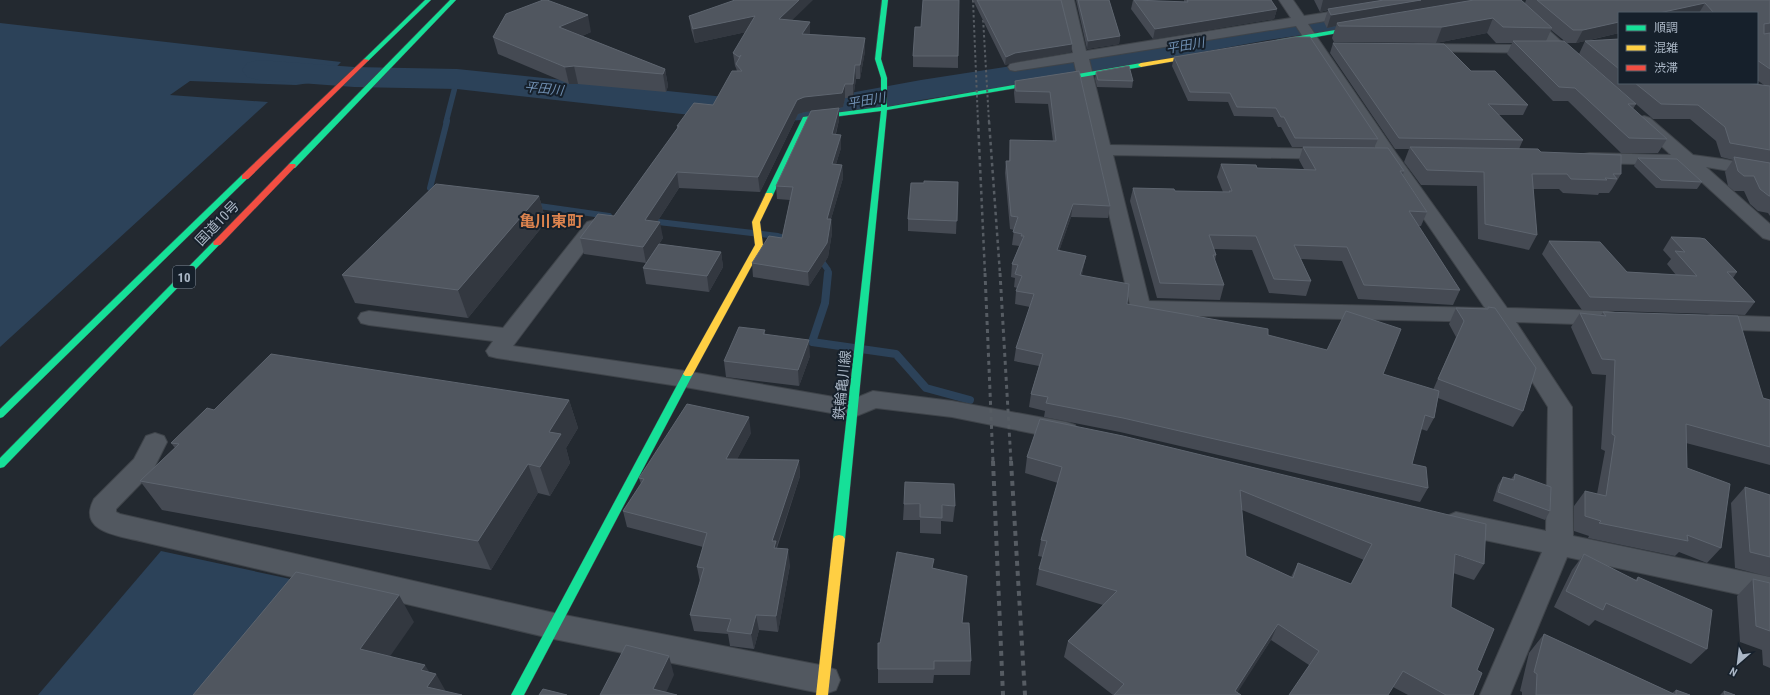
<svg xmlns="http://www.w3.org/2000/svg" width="1770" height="695" font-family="'Roboto Condensed','Noto Sans JP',sans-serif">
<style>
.water{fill:#2c4259}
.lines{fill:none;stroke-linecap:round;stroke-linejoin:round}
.stream-far2{stroke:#2c4259;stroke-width:5.5}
.stream-far1{stroke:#2c4259;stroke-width:6}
.stream{stroke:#2c4259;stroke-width:8}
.river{fill:#2c4259;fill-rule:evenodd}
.street-casing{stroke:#3f444a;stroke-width:2}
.fast-casing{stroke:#3f444a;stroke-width:1}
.slow-casing{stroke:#3f444a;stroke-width:1}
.jam-casing{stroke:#3f444a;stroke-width:1}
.street{fill:#525860;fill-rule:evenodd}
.fast{fill:#16e098;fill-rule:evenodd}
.slow{fill:#ffcf43;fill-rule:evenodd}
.jam{fill:#f24e42;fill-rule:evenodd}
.rail-far3{stroke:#565c63;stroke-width:2;stroke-dasharray:2.5 2.5;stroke-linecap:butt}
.rail-far2{stroke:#565c63;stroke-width:2.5;stroke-dasharray:3.5 3.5;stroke-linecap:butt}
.rail-far1{stroke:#565c63;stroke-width:3;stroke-dasharray:4 4;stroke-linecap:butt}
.rail{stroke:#565c63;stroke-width:4;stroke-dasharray:5 5;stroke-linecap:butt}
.wall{fill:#454a53;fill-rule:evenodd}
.shaded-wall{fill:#333840}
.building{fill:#50565f;stroke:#5e656f;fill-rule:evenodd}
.labels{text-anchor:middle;stroke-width:4;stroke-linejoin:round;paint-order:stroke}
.far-water-label{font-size:13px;font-style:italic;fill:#6f8eb0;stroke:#16202b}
.shield{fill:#16202b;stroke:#7e8997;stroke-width:1}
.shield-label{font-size:13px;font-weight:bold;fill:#aab6c5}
.street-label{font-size:14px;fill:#aab6c5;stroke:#16202b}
.quarter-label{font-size:16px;font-weight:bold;fill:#dc834e;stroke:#16202b}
</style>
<rect width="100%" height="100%" fill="#232930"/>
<g class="water">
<polygon points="0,23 341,62 323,81 296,85 190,81 170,95 268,102 0,347"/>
<polygon points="161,551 295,580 202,695 38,695"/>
</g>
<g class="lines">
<polyline class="stream-far2" points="446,122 457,79"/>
<g class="stream-far1">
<polyline points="441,190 430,188 447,121"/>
<polyline points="532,205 609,216"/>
<polyline points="650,221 778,236 791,240"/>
<polyline points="818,256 828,270 828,274"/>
</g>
<polyline class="stream" points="828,273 825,303 812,342 896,354 926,388 970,400"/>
<polygon class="river" points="1416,0 1492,0 1487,6 1477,9 1268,40 1050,80 921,100 839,117 763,123 457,89 354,87 259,80 247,77 242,70 247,63 259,60 354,67 457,69 763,101 839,95 921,80 1050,60 1268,22"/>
<defs>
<g id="street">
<path d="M1060 0H1074L1086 51 1291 18 1279 0H1293L1304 16 1355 8 1360 9 1362 12 1360 15 1308 24 1396 153 1507 308 1607 311 1615 313 1618 318 1615 323 1607 325 1516 322 1572 407 1573 536 1770 577V601L1567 557 1510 695H1480L1542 552 1456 534 1447 530 1443 523 1447 516 1456 512 1546 531 1548 407 1495 322 1150 315 1133 310 1130 305 1074 62 1015 71 1010 70 1008 67 1010 64 1015 63 1073 53ZM1296 26 1380 155 1485 308 1149 301 1113 155 1332 159 1338 158 1340 154 1338 150 1332 149 1110 145 1089 59Z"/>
<polygon points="1500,0 1515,0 1581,59 1583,62 1581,65 1576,66 1571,65"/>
<polygon points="1418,44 1540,45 1545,46 1547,49 1545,52 1540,53 1413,51 1411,48 1413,45"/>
<polygon points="1644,116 1650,118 1693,155 1722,159 1770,168 1770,178 1706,167 1770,224 1770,240 1763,238 1683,165 1590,163 1584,162 1581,158 1584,154 1590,153 1671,155 1638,124 1636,121 1638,118"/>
<polygon points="594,220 601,222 603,226 513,346 685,371 851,400 873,391 952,401 1066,422 1075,425 1078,431 1075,437 1066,440 952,417 876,408 854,417 685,387 497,358 489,356 486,351 493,341 369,325 361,323 358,318 361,313 369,311 503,328 587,222"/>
<polygon points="1711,315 1770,317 1770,331 1711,329 1703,327 1700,322 1703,317"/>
<path d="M155 433 164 436 167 442 152 472 116 509V512L120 514 554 613 825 666 836 670 840 680 836 690 825 694 554 639 144 542C121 536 76 533 94 499L134 459 146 436Z"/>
</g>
<g id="fast">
<polygon points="425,0 431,0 368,61 364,61 364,59"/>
<polygon points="450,0 456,0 295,168 289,168 289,164"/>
<polygon points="882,0 888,0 881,59 887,78 887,107 1141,63 1144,65 1141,67 887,110 845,539 843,542 839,543 835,542 833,539 881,111 808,120 773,195 769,197 765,195 803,117 881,107 881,78 875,59"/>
<polygon points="1364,25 1366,26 1366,28 1277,44 1274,42 1277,40"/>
<polygon points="242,175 245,175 249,177 3,417 0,418 0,409"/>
<polygon points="214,241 220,241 221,243 4,467 0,468 0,458"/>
<polygon points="688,371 693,374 524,695 511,695 683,374"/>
</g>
<g id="slow">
<polygon points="1202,53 1205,55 1204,56 1141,67 1138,65 1141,63"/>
<polygon points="766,193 772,193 773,195 760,222 763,245 693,374 691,376 685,376 683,374 755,245 752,222"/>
<polygon points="839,535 843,536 845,539 828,695 816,695 833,539 835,536"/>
</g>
<g id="jam">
<polygon points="364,59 369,60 248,179 242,179 242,175"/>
<polygon points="289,164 295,164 296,166 220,245 214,245 213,243 214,241"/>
</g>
</defs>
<use href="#street" class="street-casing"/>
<use href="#fast" class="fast-casing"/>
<use href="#slow" class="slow-casing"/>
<use href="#jam" class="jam-casing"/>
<use href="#street" class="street"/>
<use href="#fast" class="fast"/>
<use href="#slow" class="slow"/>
<use href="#jam" class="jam"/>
<g class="rail-far3">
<polyline points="973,0 978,122"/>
<polyline points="982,0 989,122"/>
</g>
<g class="rail-far2">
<polyline points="978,121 985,274"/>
<polyline points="989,121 1000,274"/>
</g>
<g class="rail-far1">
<polyline points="985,273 993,462"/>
<polyline points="1000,273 1011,462"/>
</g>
<g class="rail">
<polyline points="993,461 1003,695"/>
<polyline points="1011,461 1025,695"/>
</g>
</g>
<g class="wall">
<polygon points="973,0 1061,0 1071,52 1015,62 1005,65"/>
<polygon points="1076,0 1109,0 1120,36 1119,44 1087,49"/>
<polygon points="1133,0 1184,2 1184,0 1271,0 1277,9 1274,19 1153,39 1131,9"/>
<path d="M1314 0H1521L1525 3 1526 0H1770V216L1768 213 1758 211 1750 204 1744 191H1734L1728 186 1725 172 1733 160 1721 157 1716 141 1690 119H1653L1579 54 1585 41 1576 43H1567L1551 30 1546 41 1636 104 1633 109 1667 139 1658 153H1621L1568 101H1553L1507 54 1512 43H1496L1487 33 1436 43 1334 42 1332 38 1336 26 1327 28 1324 22 1328 10 1320 12ZM1619 13H1757V80L1764 85 1745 83H1619V39L1586 41 1619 33Z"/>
<polygon points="689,16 793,20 810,22 810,34 865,38 865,51 860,79 856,79 853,98 845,98 843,107 839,108 839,120 836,134 841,148 836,164 842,165 843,178 831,219 832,233 828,257 809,286 753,277 752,263 782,238 790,200 777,199 776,186 811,111 805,112 798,114 760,192 679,188 657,222 663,238 659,244 721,252 723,267 709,292 646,284 643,268 646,263 584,254 580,238 614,216 677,129 677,126 713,105 737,71 736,68 735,66 733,53 746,32 695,43 691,29"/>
<polygon points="921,27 958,56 958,68 913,67 913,56"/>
<polygon points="591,32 582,36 665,69 668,86 666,92 578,84 569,84 498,54 493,37"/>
<polygon points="1333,43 1471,71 1528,105 1523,115 1498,115 1523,140 1519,149 1541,152 1621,174 1612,189 1609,193 1599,193 1598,195 1563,193 1559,189 1533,189 1537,235 1529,250 1478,239 1477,186 1421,185 1404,162 1409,149 1395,149 1330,53"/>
<polygon points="1174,57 1378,139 1374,148 1404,171 1403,175 1427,212 1421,226 1418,226 1460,290 1453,305 1358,299 1342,261 1301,259 1311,281 1306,296 1269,293 1252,250 1214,249 1216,255 1215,261 1224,285 1220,300 1157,298 1130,201 1133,188 1175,191 1223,192 1217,177 1221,164 1257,168 1304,169 1299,160 1303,147 1292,147 1281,127 1278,127 1273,117 1234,116 1228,102 1188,101 1172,66"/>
<polygon points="1079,71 1110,206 1108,218 1071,217 1059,251 1086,256 1083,269 1082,275 1127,304 1268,335 1383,374 1433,390 1456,337 1449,324 1456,308 1487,309 1488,307 1523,411 1513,427 1438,398 1434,418 1427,431 1421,429 1412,464 1428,488 1420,502 1120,432 1044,417 1045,411 1029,407 1031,394 1039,366 1014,361 1016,348 1030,307 1015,304 1016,291 1017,288 1014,287 1015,278 1011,277 1012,264 1019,246 1012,245 1014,230 1010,229 1005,173 1006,161 1009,161 1010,140 1053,141 1048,104 1015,103 1014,93 1015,81"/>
<polygon points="1096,72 1133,81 1132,88 1097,87 1095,79"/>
<polygon points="1638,158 1702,182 1697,189 1656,188 1634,166"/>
<polygon points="958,182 956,234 908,231 908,219"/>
<polygon points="539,196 546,222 468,318 355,303 342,275"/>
<polygon points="1671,237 1737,272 1733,278 1755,302 1745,315 1582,310 1542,254 1549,241 1627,272 1676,275 1667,264 1671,259 1663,250"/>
<polygon points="1603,312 1763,398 1770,400 1770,465 1686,443 1687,468 1721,548 1707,563 1679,552 1675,556 1588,538 1589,536 1574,531 1574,506 1585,491 1597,494 1605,451 1601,449 1606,375 1592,374 1571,327 1580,313 1601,315"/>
<polygon points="765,330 765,335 810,356 799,386 726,377 724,361"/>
<polygon points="569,400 578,428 566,448 570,463 550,496 538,493 491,570 162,510 140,481 175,448 171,443 214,410"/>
<path d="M1040 419 1484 564 1474 580 1453 573 1451 607 1477 670 1473 695H1408L1393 687 1309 665 1271 640 1237 692 1241 695H1113L1064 657 1068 641 1103 605 1036 585 1039 569 1043 557 1038 556 1041 540 1058 483 1025 473 1027 457ZM1242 510 1364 560 1351 584 1298 563 1291 577 1246 556Z"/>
<polygon points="751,433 737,459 799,460 800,476 777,548 790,565 778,632 759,630 754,649 730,646 728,634 694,631 690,615 700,582 697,567 703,547 627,527 623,511 641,484 639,478"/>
<polygon points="1515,474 1550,511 1545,520 1493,501 1498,485 1503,477 1511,479"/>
<polygon points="1745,487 1770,495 1770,577 1735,568 1731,503"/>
<polygon points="904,504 955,506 953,522 941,521 941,534 920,533 920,520 903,520"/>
<polygon points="1584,554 1635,580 1638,577 1707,649 1691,664 1595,620 1589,626 1554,607 1572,570"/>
<polygon points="933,568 962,623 971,661 970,675 934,675 933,683 878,683 878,643 880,643"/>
<polygon points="1753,579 1770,583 1770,668 1763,665 1762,650 1740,642 1737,596"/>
<polygon points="1544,634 1672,693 1676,690 1690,695 1522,695 1522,692 1520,691 1529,653"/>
<polygon points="1724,691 1735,695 1720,695"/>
</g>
<g class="shaded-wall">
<polygon points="799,0 813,0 780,32 779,19"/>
<polygon points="1323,0 1391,0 1328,9 1328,10 1320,12"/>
<polygon points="1421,0 1491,0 1337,23 1336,26 1327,28 1331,15"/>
<polygon points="1705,3 1699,13 1659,13"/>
<polygon points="1277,9 1274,19 1153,39 1155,29"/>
<polygon points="588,15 591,32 563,44 559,27"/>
<polygon points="755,16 756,30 695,43 693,29"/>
<polygon points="1493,18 1487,33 1436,43 1442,27"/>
<polygon points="810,22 810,35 802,34"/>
<polygon points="1619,22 1619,33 1576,43 1583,30"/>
<polygon points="1120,36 1119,44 1087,49 1088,41"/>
<polygon points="865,38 865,51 860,79 860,65"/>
<polygon points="1072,44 1071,52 1015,62 1005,65 1006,57 1015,53"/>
<polygon points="855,65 856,79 853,98 853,84"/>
<polygon points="574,66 578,84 569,84 565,67"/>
<polygon points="665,69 668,86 666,92 663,74"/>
<polygon points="845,84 845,98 843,107 839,108 839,120 832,147 832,134 839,108 805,112 798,114 760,192 758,177 797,100"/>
<polygon points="841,135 841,148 832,177 832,164"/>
<polygon points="842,165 843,178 831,219 832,233 828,257 809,286 808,272 827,219"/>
<polygon points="677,172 679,188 648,236 645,220"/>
<polygon points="539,196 546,222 468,318 458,290"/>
<polygon points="1073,204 1071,217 1055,263 1057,250"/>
<polygon points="660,222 663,238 646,263 643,247"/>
<polygon points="721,252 723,267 709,292 707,276"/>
<polygon points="1086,256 1083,269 1078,288 1080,275"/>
<polygon points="809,340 810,356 799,386 798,370"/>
<polygon points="569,400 578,428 566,448 570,463 550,496 540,467 549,432"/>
<polygon points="749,417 751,433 729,475 726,459"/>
<polygon points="799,460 800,476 776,548 777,557 772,541"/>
<polygon points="528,464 538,493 491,570 478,541"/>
<polygon points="788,549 790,565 778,632 776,616"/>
<polygon points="399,595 414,622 377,675 360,649"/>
<polygon points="756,615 759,630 754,649 751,634"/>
<polygon points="1278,624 1271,640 1236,695 1235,691"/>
<polygon points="669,656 674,675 665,695 653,689"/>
<polygon points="425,665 433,678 436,674 448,695 427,687 421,670"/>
</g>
<g class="building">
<polygon points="543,0 547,0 588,15 559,27 665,69 663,74 574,66 565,67 493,37 506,14"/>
<polygon points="735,0 799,0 779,19 810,22 802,34 865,38 860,65 855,65 853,84 845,84 842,93 804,97 797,100 758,177 677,172 645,220 660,222 643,247 580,238 598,214 614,216 679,126 677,126 694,103 713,105 732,71 742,71 736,64 741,55 739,57 733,53 755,16 693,29 689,16"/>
<polygon points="923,0 959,0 958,56 913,56 915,27 921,27"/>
<polygon points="977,0 1061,0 1072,44 1015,53 1006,57"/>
<polygon points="1078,0 1109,0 1120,36 1088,41"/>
<polygon points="1134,0 1188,2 1187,0 1271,0 1277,9 1155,29"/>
<polygon points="1384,0 1421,0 1331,15 1328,9"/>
<polygon points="1474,0 1521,0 1552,28 1503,27 1493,18 1442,27 1339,26 1337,23"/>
<polygon points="1537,0 1770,0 1770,23 1764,24 1764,34 1770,33 1770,69 1757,60 1757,13 1714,13 1705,3 1659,13 1619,13 1619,22 1583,30 1573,30"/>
<polygon points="1295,37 1310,37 1378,139 1295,138 1284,117 1281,117 1276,108 1237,107 1230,93 1190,92 1174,57"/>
<polygon points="1619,39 1619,69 1585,41"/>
<polygon points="1513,41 1564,41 1636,104 1628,104 1667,139 1629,138 1575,88 1559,87"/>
<polygon points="1333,43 1444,44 1471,71 1495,71 1528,105 1488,104 1523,140 1399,138"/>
<polygon points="1129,66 1133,81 1098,80 1096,72"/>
<polygon points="1079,71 1110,206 1073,204 1057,250 1086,256 1080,275 1129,284 1127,304 1268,329 1268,335 1327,350 1346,311 1401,329 1383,374 1439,391 1434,418 1425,415 1412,464 1426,467 1428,488 1123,418 1046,403 1048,397 1031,394 1043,354 1016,348 1034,294 1016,291 1022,276 1015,274 1018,265 1012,264 1024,236 1021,236 1022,234 1013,232 1018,217 1011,216 1006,161 1010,161 1010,140 1056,141 1050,92 1016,91 1015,81"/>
<polygon points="1635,83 1745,83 1770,86 1770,150 1730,143 1725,127 1698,105 1661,104"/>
<polygon points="839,108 832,134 841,135 832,164 842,165 827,219 831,219 827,243 808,272 752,263 769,236 782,238 793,187 776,186 811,111"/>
<polygon points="1303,147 1388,148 1404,171 1400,171 1427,212 1409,211 1460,290 1364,285 1347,247 1294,245 1311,281 1274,279 1256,236 1209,235 1216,255 1213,255 1224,285 1160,283 1133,188 1174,189 1175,191 1230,192 1229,191 1232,191 1221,164 1256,165 1257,168 1316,170"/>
<polygon points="1410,147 1538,149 1541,152 1621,155 1621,174 1613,174 1617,179 1605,178 1607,180 1571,179 1567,174 1532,174 1537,235 1485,224 1484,172 1427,170"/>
<polygon points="1734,157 1770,163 1770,196 1769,196 1760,189 1754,176 1744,176 1738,171"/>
<polygon points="1638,158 1677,159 1702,182 1661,180"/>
<polygon points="924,181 958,182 957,221 908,219 911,183 924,183"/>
<polygon points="436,184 539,196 458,290 342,275"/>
<polygon points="1671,237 1700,238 1705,239 1737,272 1727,272 1755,302 1590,297 1549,241 1600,242 1627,272 1697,276 1675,251 1685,252"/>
<polygon points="659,244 721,252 707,276 643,268"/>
<polygon points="1488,307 1495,308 1536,368 1523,411 1438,379 1464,321 1456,308 1488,309"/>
<polygon points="1603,312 1738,316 1763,398 1770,400 1770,447 1686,424 1687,468 1730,484 1721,548 1687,535 1688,541 1599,523 1601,521 1585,516 1585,491 1606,496 1615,436 1612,434 1615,360 1602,359 1580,313 1606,316"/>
<polygon points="739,327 765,330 763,334 809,340 798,370 724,361"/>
<polygon points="271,354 569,400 549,432 561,434 540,467 528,464 478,541 140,481 179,444 171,443 207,408 214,410"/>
<polygon points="687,404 749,417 726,459 799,460 772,541 776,541 774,548 788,549 776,616 756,615 751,634 727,631 731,619 690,615 704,568 697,567 707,533 623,511 644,479 639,478"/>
<path d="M1040 419 1123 436 1486 524 1484 564 1455 554 1451 607 1494 629 1477 670 1482 673 1473 695H1446L1403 671 1388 695H1289L1319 651 1278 624 1235 691 1241 695H1114L1124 684 1068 641 1117 591 1039 569 1047 541 1041 540 1062 467 1027 457ZM1240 490 1372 544 1351 584 1298 563 1293 578 1246 556Z"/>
<polygon points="1515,474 1551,487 1550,511 1498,492 1503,477 1514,480"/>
<polygon points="905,482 954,484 955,506 942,505 942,518 920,517 920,504 904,504"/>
<polygon points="1745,487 1770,495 1770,557 1750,552"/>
<polygon points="897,552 934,559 932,568 967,576 962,623 969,623 971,661 934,661 934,669 878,669 878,643 880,643"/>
<polygon points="1584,554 1637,581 1638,577 1712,610 1707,649 1606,603 1603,610 1566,591"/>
<polygon points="296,572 399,595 360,649 425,665 421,670 436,674 427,687 462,695 193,695"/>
<polygon points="1753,579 1770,583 1770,631 1756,626"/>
<polygon points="1544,634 1676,695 1676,690 1690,695 1536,695 1537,674 1534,672"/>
<polygon points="626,645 669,656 653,689 677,695 600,695"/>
<polygon points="543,689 567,695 539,695"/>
<polygon points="1724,691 1735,695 1725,695"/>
</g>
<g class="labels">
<g class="far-water-label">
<text transform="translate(1185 45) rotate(-10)" y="5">平田川</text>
<text transform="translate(544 88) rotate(6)" y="5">平田川</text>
<text transform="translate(866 100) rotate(-10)" y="5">平田川</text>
</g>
<rect class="shield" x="173" y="266" width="22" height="22" rx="3"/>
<g class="shield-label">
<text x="184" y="282">10</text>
</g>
<g class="street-label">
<text transform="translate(217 223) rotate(-46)" y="5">国道10号</text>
<text transform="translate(842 385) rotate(-84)" y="5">鉄輪亀川線</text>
</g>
<g class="quarter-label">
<text x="551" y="227">亀川東町</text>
</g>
</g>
<rect x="1618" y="12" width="140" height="72" fill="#16202b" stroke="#515c69"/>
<rect x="1626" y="25" width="20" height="6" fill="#16e098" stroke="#515c69"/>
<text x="1654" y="32" font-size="12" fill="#aab6c5">順調</text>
<rect x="1626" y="45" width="20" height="6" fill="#ffcf43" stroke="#515c69"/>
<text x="1654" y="52" font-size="12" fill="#aab6c5">混雑</text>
<rect x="1626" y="65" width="20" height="6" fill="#f24e42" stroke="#515c69"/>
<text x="1654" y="72" font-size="12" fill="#aab6c5">渋滞</text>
<g transform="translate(1738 663) rotate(208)" stroke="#16202b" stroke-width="3" paint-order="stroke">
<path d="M0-3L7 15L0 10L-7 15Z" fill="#aab6c5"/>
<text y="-6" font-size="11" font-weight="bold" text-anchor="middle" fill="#aab6c5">N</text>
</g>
</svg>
